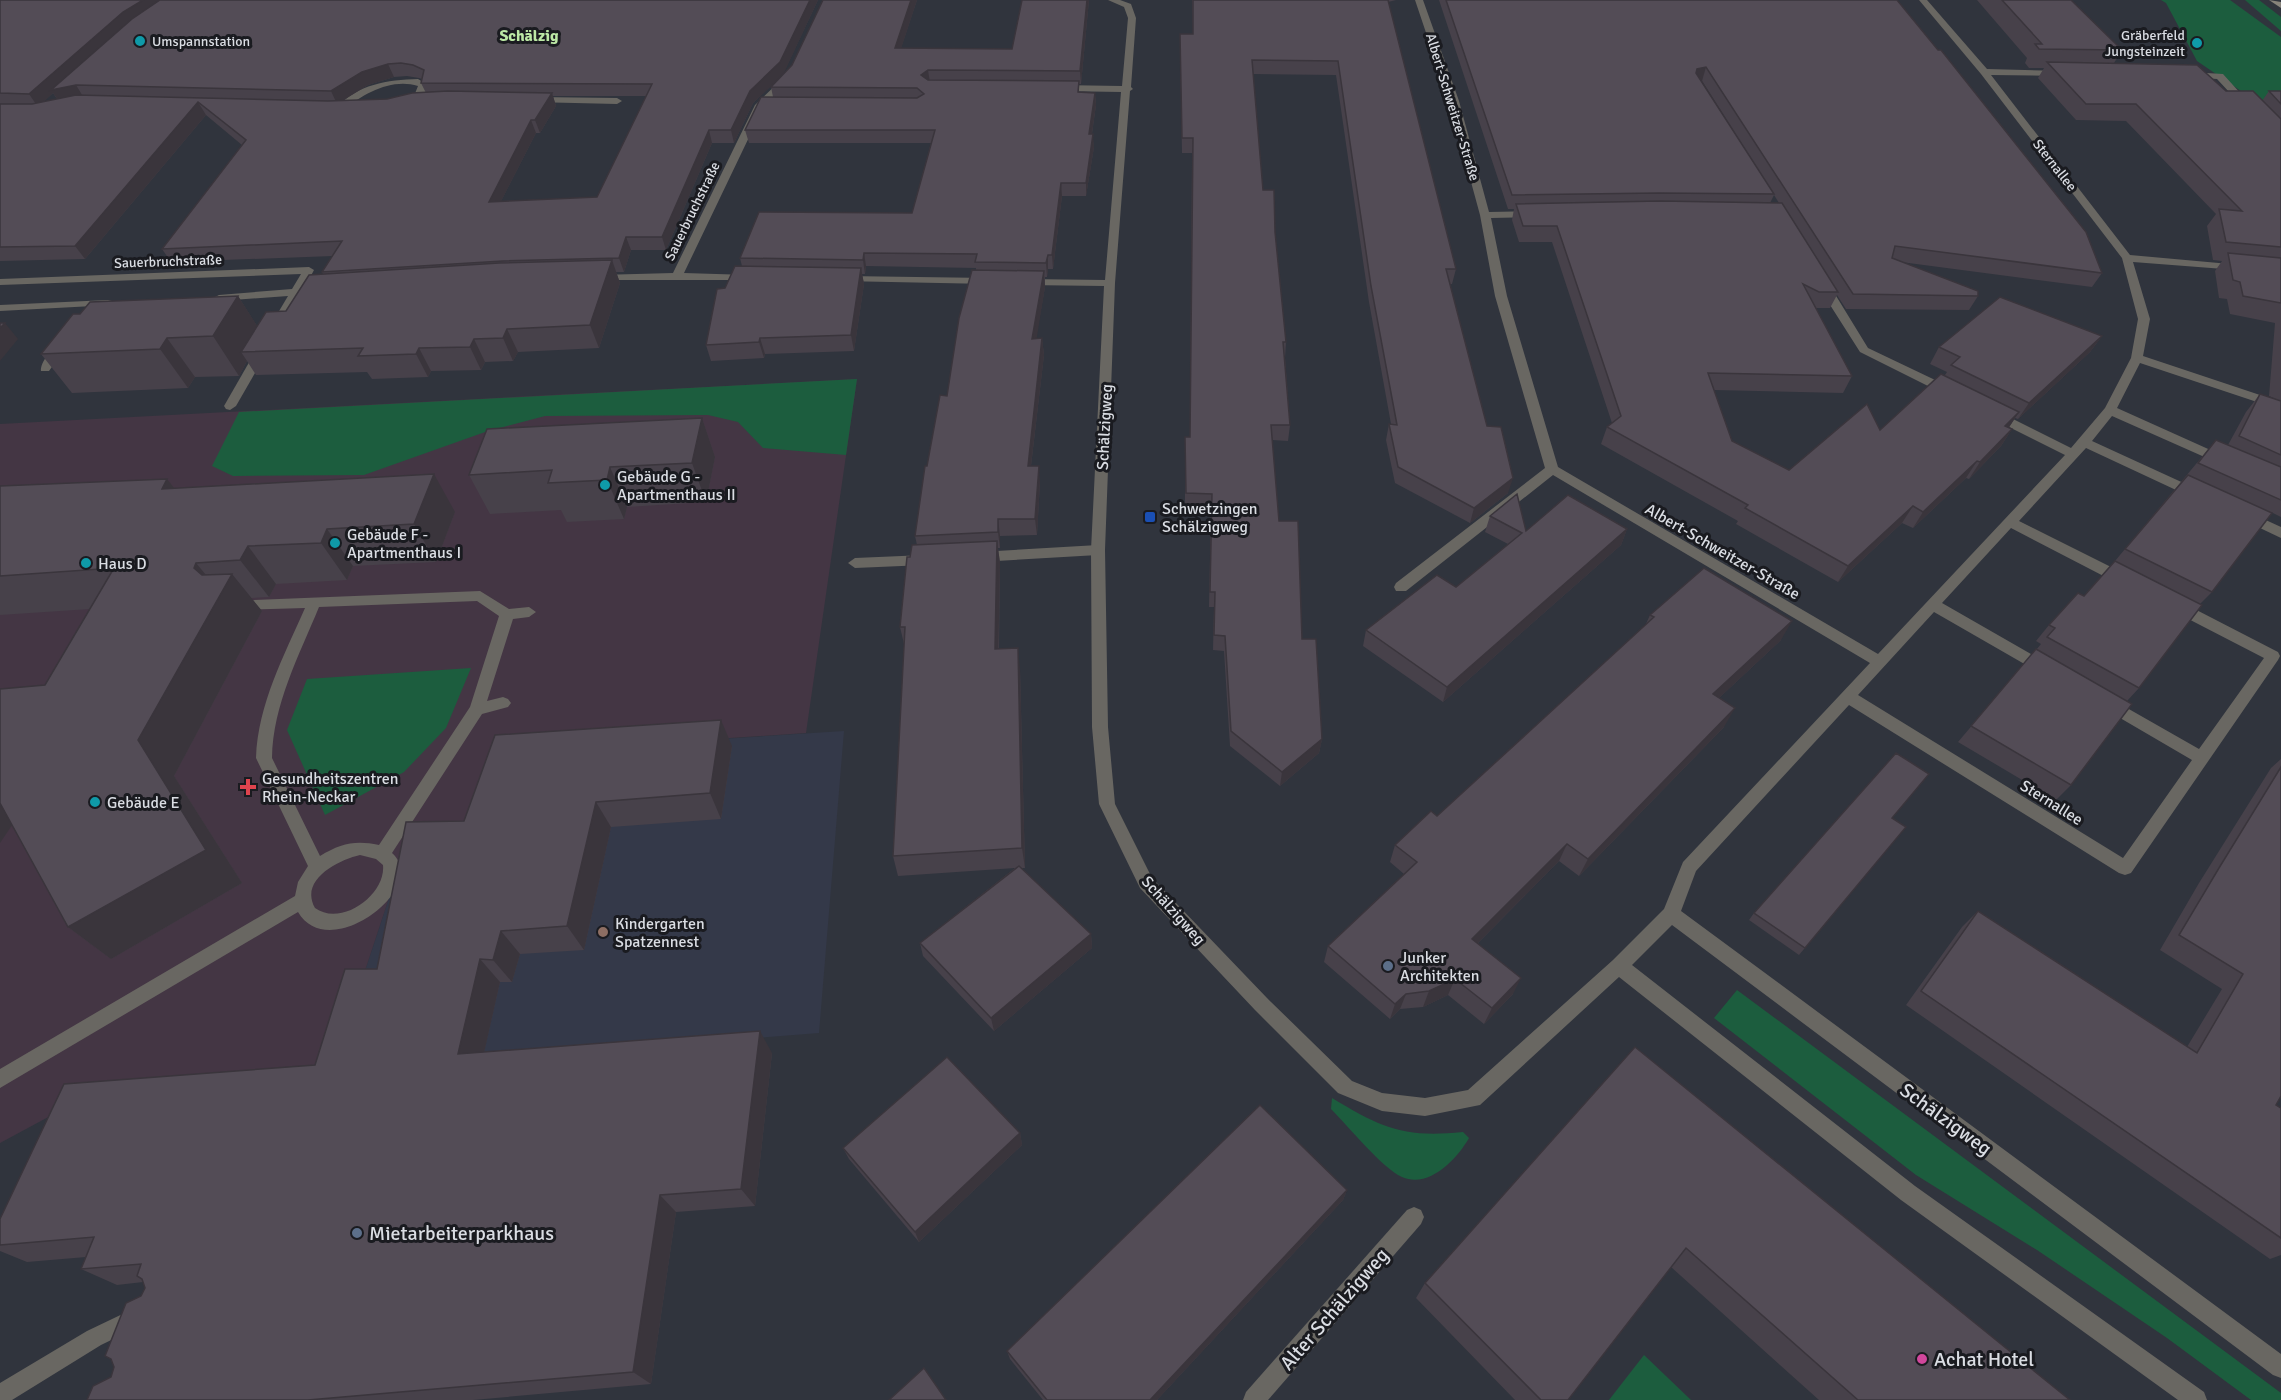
<svg xmlns="http://www.w3.org/2000/svg" width="2281" height="1400" font-family="Signika,sans-serif">
<style>
.built{fill:#343949}
.medical{fill:#443644}
.green{fill:#1c5d3e}
.lines{fill:none;stroke-linecap:round;stroke-linejoin:round}
.lane{fill:#696762;fill-rule:evenodd}
.street{fill:#696762;fill-rule:evenodd}
.secondary{fill:#87837b;fill-rule:evenodd}
.wall{fill:#47414a;fill-rule:evenodd}
.shaded-wall{fill:#3a353c}
.building{fill:#534c56;stroke:#3a353c;stroke-width:1.5}
.culture-dot{fill:#0f9aa8;stroke:#1a1b20;stroke-width:2}
.transit-dot{fill:#1a4fb4;stroke:#1a1b20;stroke-width:2}
.health-dot{fill:#e0444e;stroke:#1a1b20;stroke-width:2}
.education-dot{fill:#8d6e63;stroke:#1a1b20;stroke-width:2}
.service-dot{fill:#5c6f8a;stroke:#1a1b20;stroke-width:2}
.hotel-dot{fill:#d1479c;stroke:#1a1b20;stroke-width:2}
.labels{text-anchor:middle;stroke-width:6;stroke-linejoin:round;paint-order:stroke}
.far-poi-label{font-size:14px;fill:#dadde3;stroke:#1a1b20;text-anchor:end}
.far-street-label{font-size:14px;fill:#dadde3;stroke:#1a1b20}
.far-quarter-label{font-size:16px;font-weight:bold;fill:#bde9a6;stroke:#1a1b20}
.street-label{font-size:16px;fill:#dadde3;stroke:#1a1b20}
.poi-label{font-size:16px;fill:#dadde3;stroke:#1a1b20;text-anchor:start}
.near-street-label{font-size:20px;fill:#dadde3;stroke:#1a1b20}
.near-poi-label{font-size:20px;fill:#dadde3;stroke:#1a1b20;text-anchor:start}
</style>
<rect width="100%" height="100%" fill="#30343d"/>
<polygon class="built" points="844,731 819,1033 332,1071 411,831 506,753"/>
<polygon class="medical" points="857,379 806,733 506,753 486,820 411,831 332,1071 91,1094 0,1143 0,424"/>
<g class="green">
<polygon points="2161,0 2230,0 2281,37 2281,101 2257,102 2197,61 2166,3"/>
<polygon points="2245,0 2259,0 2281,17 2281,31"/>
<polygon points="857,379 846,455 763,448 738,422 708,415 545,416 488,431 364,475 233,476 212,466 239,412"/>
<polygon points="471,668 446,728 404,772 325,815 287,730 307,679"/>
<polygon points="1737,990 2281,1393 2281,1400 2251,1400 2167,1338 2037,1250 1916,1175 1714,1018"/>
<path d="M1332 1098C1382 1128 1403 1138 1463 1132L1469 1138C1457 1159 1429 1189 1402 1177 1382 1168 1348 1126 1331 1109Z"/>
<polygon points="1644,1355 1691,1400 1609,1400"/>
</g>
<g class="lines">
<g class="lane">
<path d="M60 345 66 348 64 350 49 371H41C40 363 52 347 60 345Z"/>
<polygon points="1098,545 1105,550 1098,555 979,562 972,557 979,552"/>
<polygon points="925,555 932,560 925,565 855,568 848,563 855,558"/>
<path d="M480 591 509 609 529 607 536 612 529 617 513 619 487 701 503 697 508 699 511 703 508 707 482 714 392 853C431 887 329 965 298 912L0 1088V1069L295 896 298 882 308 866 256 758C258 704 284 656 305 608L237 610 230 605 232 601ZM477 601 499 616 470 707 379 845C356 840 341 843 320 856L272 758C273 704 299 656 319 607ZM360 855 376 859 383 865C386 895 341 927 315 908 299 880 338 860 360 855Z"/>
<polygon points="133,1309 140,1312 143,1319 140,1326 101,1345 12,1400 0,1400 0,1383 87,1331"/>
</g>
<g class="street">
<polygon points="1108,0 1120,0 1131,4 1136,18 1131,87 1133,89 1130,91 1115,283 1105,550 1108,727 1115,804 1152,878 1267,998 1352,1081 1382,1093 1425,1098 1468,1090 1613,960 1664,909 1683,862 1870,663 1553,475 1406,591 1396,591 1394,587 1396,583 1545,468 1495,296 1480,215 1449,101 1415,0 1423,0 1459,101 1489,212 1533,211 1538,214 1533,217 1491,218 1507,296 1558,467 1878,654 2065,455 1991,418 1991,412 1999,412 2071,448 2105,408 2131,358 2138,319 2122,258 1981,74 1919,0 1927,0 1987,69 2064,71 2065,73 2061,76 1991,75 2130,255 2241,265 2241,269 2237,270 2133,262 2150,319 2143,356 2281,402 2281,410 2140,363 2117,408 2226,457 2228,460 2222,464 2218,463 2112,416 2092,441 2201,491 2203,494 2201,497 2191,497 2086,448 2019,521 2127,575 2129,579 2127,583 2117,583 2011,528 1942,603 2050,665 2052,669 2050,673 2040,673 1934,612 1858,695 2123,858 2192,760 2103,708 2100,704 2103,700 2113,700 2199,749 2264,658 2171,610 2169,606 2171,602 2181,602 2278,652 2280,656 2278,660 2131,873 2125,875 2119,873 1849,705 1696,871 1681,911 2281,1354 2281,1378 2273,1375 1672,925 1632,965 1915,1186 2204,1392 2207,1400 2178,1400 1901,1200 1619,977 1480,1105 1425,1116 1382,1111 1338,1093 1255,1010 1140,888 1099,804 1092,727 1091,550 1104,286 1025,285 1020,282 1025,279 1105,280 1121,92 1059,91 1054,88 1059,85 1122,86 1128,18 1124,7"/>
<polygon points="2190,72 2223,74 2251,105 2243,107 2217,79 2187,77 2187,73"/>
<path d="M418 79 428 85 427 93 420 103 412 101 418 86C392 78 364 93 344 110L336 108C358 84 387 80 418 79Z"/>
<polygon points="782,79 790,81 764,106 684,273 749,275 753,276 753,280 595,280 595,276 599,275 673,273 755,105"/>
<polygon points="535,97 617,98 622,101 617,104 532,102 532,98"/>
<polygon points="309,267 314,270 304,289 317,288 323,291 317,294 300,296 281,328 275,331 269,328 288,296 219,301 213,298 219,295 292,289 301,274 0,285 0,279"/>
<polygon points="845,276 989,278 994,281 989,284 841,281 840,279"/>
<polygon points="1824,283 1830,286 1868,348 1954,389 1954,395 1946,395 1860,352 1818,286"/>
<polygon points="108,300 112,301 112,305 0,311 0,305"/>
<polygon points="261,348 267,352 236,406 230,410 226,409 224,406 255,352"/>
<polygon points="2246,511 2281,527 2281,538 2241,519 2239,516 2241,513"/>
<polygon points="1414,1207 1421,1210 1424,1217 1421,1224 1268,1400 1243,1400 1246,1392 1407,1210"/>
</g>
<polygon class="secondary" points="2269,0 2281,2 2281,8"/>
</g>
<g class="wall">
<path d="M0 0H818L783 74 792 65 823 0H917L901 48 1012 49 1089 0 1081 84H1079V92L1095 93 1096 105 1092 134 1094 147 1086 196H1062L1053 269H1048L1047 277H1045V287L1036 338H1042L1044 355 1031 466 1040 482 1037 535 1000 536V548H998L1000 563 999 649 1020 669 1025 868H1021L1091 934 1092 948 994 1031 923 956 920 943 1015 868 898 876 893 856 904 644 900 627 910 557 917 545 915 536 927 466 947 396 976 270V268L866 266 865 274H862L864 284 854 351 765 354 764 358 711 361 706 345 725 288 742 266 740 258 912 213 931 143H749L745 130 773 97 771 87 774 83 753 103 734 143H712L666 250H631L624 272H616L620 283 599 348 518 352 513 361 485 362 481 370 431 371 428 377 372 379 367 372 256 375 247 361 239 376 195 377 188 388 72 393 41 354 80 314 238 296 257 326 286 311 323 274 322 272 333 256 171 262 162 249 242 145 206 115 85 259 0 261ZM407 76 419 78 422 79 421 83 426 93 387 99 342 101 368 85 394 77ZM53 93 57 99 43 102ZM553 96H646L597 197 501 201 536 133H540L556 106Z"/>
<polygon points="1192,0 1396,0 1388,2 1456,269 1452,284 1450,284 1487,426 1508,493 1470,523 1395,483 1386,440 1389,424 1391,424 1369,302 1336,75 1253,74 1263,190 1275,232 1286,342 1285,358 1290,425 1288,441 1272,440 1279,521 1322,739 1319,753 1280,786 1230,746 1224,651 1213,650 1214,607 1209,607 1211,509 1185,509 1185,437 1190,437 1192,153 1182,153 1180,48 1180,34 1193,34"/>
<path d="M1439 0H1897L2102 273 2092 287 1901 262 1978 296 1969 310 1846 309 1837 295 1830 308H1816L1852 376 1843 393 1714 390 1732 441 1789 470 1880 430 1945 375 1947 372 1930 364 1939 347 2102 336 2090 352 2018 419 2015 418 2009 427 2012 429 2001 446 1969 479 1966 478 1913 528 1902 523 1838 582 1736 524 1738 521 1601 444 1607 427 1612 423 1552 242H1519L1512 220 1514 209H1508ZM1701 81H1702L1766 182ZM1774 195 1779 203H1770Z"/>
<polygon points="1977,0 2071,0 2122,50 2114,63 2262,101 2269,91 2281,91 2281,517 2271,512 2212,592 2200,604 2139,688 2127,701 2071,785 2056,800 1958,742 2041,644 2036,641 2049,625 2084,596 2115,561 2216,440 2228,445 2246,412 2260,394 2276,399 2269,396 2275,323 2230,314 2227,299 2219,298 2215,271 2222,261 2213,260 2207,226 2216,214 2126,121 2076,120 2038,78 2044,68 2029,68 2025,63 2027,58"/>
<polygon points="702,418 715,457 706,502 627,507 624,519 567,522 561,510 490,514 469,475"/>
<polygon points="0,486 174,488 455,512 436,562 353,566 347,580 276,584 269,597 251,598 262,611 174,776 242,883 111,959 68,927 12,825 45,685 90,609 0,615"/>
<polygon points="1490,516 1526,531 1627,529 1621,545 1443,702 1363,646 1366,630 1456,587 1508,544 1485,532"/>
<polygon points="1650,615 1781,640 1719,698 1724,727 1579,876 1559,861 1478,943 1513,994 1484,1024 1448,995 1423,1007 1400,1009 1390,1019 1324,962 1328,946 1404,874 1390,862 1395,845 1437,816 1645,626"/>
<polygon points="732,746 721,819 611,827 584,950 520,954 512,982 500,982 484,1052 772,1053 755,1206 676,1212 651,1384 473,1400 87,1400 111,1377 141,1296 145,1288 143,1282 117,1285 81,1269 86,1257 27,1262 0,1251 0,1219 315,1065 377,969 464,821"/>
<polygon points="2281,759 2281,1096 2276,1105 2281,1108 2281,1255 2270,1259 1906,1005 1962,927 1978,911 2187,1047 2222,989 2160,950 2199,883 2271,768"/>
<polygon points="1892,818 1906,827 1799,955 1749,920 1754,913"/>
<polygon points="1635,1047 2070,1400 1819,1400 1671,1267 1568,1400 1515,1400 1416,1298 1425,1283"/>
<polygon points="1020,1133 1022,1145 919,1242 849,1159 843,1148"/>
<polygon points="1347,1190 1343,1200 1157,1400 1043,1400 1010,1359 1007,1351"/>
</g>
<g class="shaded-wall">
<polygon points="143,0 163,0 76,85 84,98 60,103 53,93 38,107 29,94 123,12"/>
<polygon points="810,0 818,0 783,75 753,103 734,143 731,130 750,91"/>
<polygon points="911,0 917,0 897,61 895,48"/>
<polygon points="1087,0 1089,0 1081,84 1080,71"/>
<polygon points="388,64 394,77 368,85 337,104 331,91 362,72"/>
<polygon points="1706,67 1702,81 1692,83 1697,69"/>
<polygon points="928,70 930,83 921,75"/>
<polygon points="552,93 556,106 540,133 535,120"/>
<polygon points="1095,93 1096,105 1090,147 1089,134"/>
<polygon points="198,102 206,115 85,259 75,246"/>
<polygon points="531,120 536,133 494,215 489,202"/>
<polygon points="709,130 712,143 666,250 662,237"/>
<polygon points="1093,134 1094,147 1086,196 1086,183"/>
<polygon points="1061,183 1062,196 1053,269 1052,255"/>
<polygon points="626,237 631,250 624,272 619,258"/>
<polygon points="864,253 866,266 865,274 863,260"/>
<polygon points="1048,255 1048,269 1047,277 1046,263"/>
<polygon points="612,260 620,283 599,348 590,325"/>
<polygon points="861,268 864,284 854,351 851,335"/>
<polygon points="1044,271 1045,287 1034,355 1032,339"/>
<polygon points="238,296 263,335 241,352 247,361 239,376 213,336"/>
<polygon points="5,323 18,339 0,361 0,328"/>
<polygon points="507,329 518,352 513,361 503,338"/>
<polygon points="2102,336 2090,352 2018,419 2029,403"/>
<polygon points="167,338 195,377 188,388 160,349"/>
<polygon points="760,338 765,354 764,358 759,342"/>
<polygon points="1042,338 1044,355 1029,482 1028,466"/>
<polygon points="474,339 485,362 481,370 470,347"/>
<polygon points="419,348 431,371 428,377 416,354"/>
<polygon points="2019,412 2008,429 2005,426"/>
<polygon points="702,418 715,457 706,502 692,463"/>
<polygon points="2012,429 2001,446 1969,479 1980,462"/>
<polygon points="1977,461 1966,478 1913,528 1923,512"/>
<polygon points="1039,466 1040,482 1037,535 1035,519"/>
<polygon points="610,467 627,507 624,519 607,480"/>
<polygon points="434,474 455,512 436,562 414,524"/>
<polygon points="1513,478 1508,493 1470,523 1474,508"/>
<polygon points="167,479 197,517 162,489"/>
<polygon points="1913,506 1902,523 1838,582 1848,566"/>
<polygon points="998,519 1000,536 1000,548 998,532"/>
<polygon points="327,529 353,566 347,580 321,543"/>
<polygon points="1627,529 1621,545 1443,702 1447,687"/>
<polygon points="997,541 1000,563 998,670 995,649"/>
<polygon points="248,546 276,584 269,597 240,560"/>
<polygon points="196,563 221,593 232,574 262,611 174,776 242,883 111,959 68,927 138,740"/>
<polygon points="1792,621 1781,640 1703,713 1713,694"/>
<polygon points="1018,648 1020,669 1025,868 1022,848"/>
<polygon points="1735,708 1724,727 1579,876 1588,859"/>
<polygon points="721,720 732,746 721,819 710,793"/>
<polygon points="1322,739 1319,753 1280,786 1282,772"/>
<polygon points="0,786 25,806 0,843"/>
<polygon points="596,802 611,827 584,950 567,926"/>
<polygon points="1567,844 1559,861 1466,955 1472,939"/>
<polygon points="501,931 520,954 512,982 493,960"/>
<polygon points="1091,934 1092,948 994,1031 991,1018"/>
<polygon points="480,959 500,982 479,1075 458,1054"/>
<polygon points="1521,978 1513,994 1484,1024 1492,1008"/>
<polygon points="1455,979 1448,995 1423,1007 1429,991"/>
<polygon points="1406,994 1400,1009 1390,1019 1395,1004"/>
<polygon points="760,1031 772,1053 755,1206 741,1189"/>
<polygon points="1020,1133 1022,1145 919,1242 915,1232"/>
<polygon points="1347,1190 1343,1200 1157,1400 1150,1400"/>
<polygon points="660,1195 676,1212 651,1384 633,1372"/>
</g>
<g class="building">
<polygon points="0,0 143,0 123,12 29,94 0,93"/>
<polygon points="160,0 810,0 780,62 750,91 731,130 709,130 662,237 626,237 619,258 503,261 322,272 342,241 162,249 246,140 198,102 75,246 0,247 0,104 32,104 76,95 328,101 387,99 412,93 448,91 552,93 535,120 531,120 489,202 597,197 652,84 421,83 424,70 413,65 401,63 388,64 362,72 331,91 76,85 51,90 132,19"/>
<polygon points="823,0 911,0 895,48 1012,49 1022,0 1087,0 1080,71 928,70 921,75 928,80 1079,81 1078,92 1095,93 1089,134 1093,134 1086,183 1061,183 1052,255 1048,255 1046,263 975,262 977,254 864,253 863,260 740,258 759,212 912,213 935,130 745,130 761,97 917,98 924,94 917,88 771,87 792,65"/>
<polygon points="1193,0 1388,0 1456,269 1446,269 1487,426 1501,427 1513,478 1474,508 1398,467 1389,424 1397,425 1371,286 1338,61 1252,60 1263,190 1274,190 1275,232 1286,342 1283,342 1290,425 1271,425 1279,521 1298,521 1302,639 1316,639 1322,739 1282,772 1231,731 1225,636 1214,635 1215,592 1210,592 1212,494 1186,493 1185,437 1190,437 1193,138 1182,138 1180,34 1193,34"/>
<polygon points="1446,0 1897,0 1938,50 1941,50 2086,232 2102,273 1895,246 1892,258 1978,291 1978,296 1853,294 1706,67 1697,69 1696,73 1774,194 1659,193 1512,195"/>
<polygon points="2002,0 2071,0 2122,50 2039,49 2035,44 2042,44"/>
<polygon points="2047,62 2197,65 2226,91 2253,91 2281,119 2281,247 2226,242 2219,209 2242,211 2136,104 2086,104"/>
<polygon points="2269,91 2281,91 2281,104"/>
<polygon points="1660,201 1782,203 1838,292 1819,292 1803,284 1852,376 1708,373 1732,441 1789,470 1867,404 1880,430 1941,374 2019,412 2005,426 2012,429 1980,462 1977,461 1923,512 1913,506 1848,566 1745,508 1748,505 1607,427 1621,416 1557,226 1523,226 1516,204"/>
<polygon points="2228,253 2281,258 2281,303 2243,296 2240,282 2233,280"/>
<polygon points="612,260 590,325 507,329 503,338 474,339 470,347 419,348 416,354 358,356 363,348 241,352 266,312 286,311 309,275 499,263"/>
<polygon points="735,266 861,268 851,335 760,338 759,342 706,345 717,289 725,288"/>
<polygon points="972,270 1044,271 1032,339 1042,338 1028,466 1039,466 1035,519 998,519 998,532 915,536 925,466 927,466 940,395 947,396 959,318"/>
<polygon points="238,296 213,336 167,338 160,349 41,354 73,314 80,314 90,302"/>
<polygon points="2000,297 2102,336 2029,403 1951,365 1960,357 1939,347"/>
<polygon points="0,323 5,323 0,328"/>
<polygon points="2260,394 2281,401 2281,455 2239,436"/>
<polygon points="702,418 692,463 610,467 607,480 548,483 552,470 469,475 487,429"/>
<polygon points="2216,440 2281,467 2281,500 2198,463"/>
<polygon points="434,474 414,524 327,529 321,543 248,546 240,560 196,563 194,568 202,575 232,574 138,740 206,850 68,927 0,803 0,689 45,685 114,568 0,576 0,486 167,479 162,489"/>
<polygon points="2188,475 2272,513 2212,592 2125,549"/>
<polygon points="1517,494 1526,531 1568,495 1627,529 1447,687 1366,630 1437,575 1456,587 1522,533 1490,516"/>
<polygon points="997,541 995,649 1018,648 1022,848 893,856 905,627 900,627 907,557 910,557 912,545"/>
<polygon points="2115,561 2202,605 2139,688 2047,637 2055,628 2049,625 2078,593 2084,596"/>
<polygon points="1704,568 1792,621 1713,694 1735,708 1588,859 1567,844 1472,939 1521,978 1492,1008 1455,979 1429,991 1406,994 1395,1004 1328,946 1417,862 1395,845 1431,811 1437,816 1654,617 1650,615"/>
<polygon points="2036,649 2132,704 2071,785 1971,726"/>
<polygon points="721,720 710,793 596,802 567,926 501,931 493,960 480,959 458,1054 760,1031 741,1189 660,1195 633,1372 308,1400 87,1400 93,1386 111,1377 114,1367 111,1359 105,1356 126,1303 141,1296 145,1288 142,1279 137,1276 141,1264 81,1269 94,1237 0,1245 0,1219 64,1084 315,1065 345,969 377,969 406,822 464,821 495,735"/>
<polygon points="1896,753 1929,774 1892,818 1906,827 1805,948 1754,913"/>
<polygon points="2281,767 2281,1096 2276,1105 2281,1108 2281,1238 1921,991 1978,911 2197,1053 2243,974 2179,935 2219,868"/>
<polygon points="1019,866 1091,934 991,1018 920,943"/>
<polygon points="1635,1047 2070,1400 1858,1400 1686,1248 1568,1400 1541,1400 1425,1283"/>
<polygon points="947,1057 1020,1133 915,1232 843,1148"/>
<polygon points="1260,1105 1347,1190 1150,1400 1047,1400 1007,1351"/>
<polygon points="924,1368 946,1400 889,1400"/>
</g>
<g class="culture-dot">
<circle cx="140" cy="41" r="6"/>
<circle cx="2197" cy="43" r="6"/>
<circle cx="605" cy="485" r="6"/>
<circle cx="335" cy="543" r="6"/>
<circle cx="86" cy="563" r="6"/>
<circle cx="95" cy="802" r="6"/>
</g>
<rect class="transit-dot" x="1144" y="511" width="12" height="12" rx="3"/>
<path class="health-dot" d="M245 778h6v6h6v6h-6v6h-6v-6h-6v-6h6z"/>
<circle class="education-dot" cx="603" cy="932" r="6"/>
<g class="service-dot">
<circle cx="1388" cy="966" r="6"/>
<circle cx="357" cy="1233" r="6"/>
</g>
<circle class="hotel-dot" cx="1922" cy="1359" r="6"/>
<g class="labels">
<g class="far-poi-label">
<text x="2185" y="40">Gräberfeld<tspan x="2185" dy="16">Jungsteinzeit</tspan></text>
<text x="152" y="46" text-anchor="start">Umspannstation</text>
</g>
<g class="far-street-label">
<text transform="translate(1453 107) rotate(73)" y="5">Albert-Schweitzer-Straße</text>
<text transform="translate(2055 165) rotate(52)" y="5">Sternallee</text>
<text transform="translate(692 211) rotate(-64)" y="5">Sauerbruchstraße</text>
<text transform="translate(168 261) rotate(-2)" y="5">Sauerbruchstraße</text>
</g>
<g class="far-quarter-label">
<text x="529" y="41">Schälzig</text>
</g>
<g class="street-label">
<text transform="translate(1104 427) rotate(-87)" y="6">Schälzigweg</text>
<text transform="translate(1723 551) rotate(30)" y="6">Albert-Schweitzer-Straße</text>
<text transform="translate(2052 802) rotate(32)" y="6">Sternallee</text>
<text transform="translate(1174 910) rotate(48)" y="6">Schälzigweg</text>
</g>
<g class="poi-label">
<text x="617" y="482">Gebäude G -<tspan x="617" dy="18">Apartmenthaus II</tspan></text>
<text x="1162" y="514">Schwetzingen<tspan x="1162" dy="18">Schälzigweg</tspan></text>
<text x="347" y="540">Gebäude F -<tspan x="347" dy="18">Apartmenthaus I</tspan></text>
<text x="98" y="569">Haus D</text>
<text x="262" y="784">Gesundheitszentren<tspan x="262" dy="18">Rhein-Neckar</tspan></text>
<text x="107" y="808">Gebäude E</text>
<text x="615" y="929">Kindergarten<tspan x="615" dy="18">Spatzennest</tspan></text>
<text x="1400" y="963">Junker<tspan x="1400" dy="18">Architekten</tspan></text>
</g>
<g class="near-street-label">
<text transform="translate(1946 1119) rotate(36)" y="7">Schälzigweg</text>
<text transform="translate(1334 1309) rotate(-49)" y="7">Alter Schälzigweg</text>
</g>
<g class="near-poi-label">
<text x="369" y="1240">Mietarbeiterparkhaus</text>
<text x="1934" y="1366">Achat Hotel</text>
</g>
</g>
</svg>
